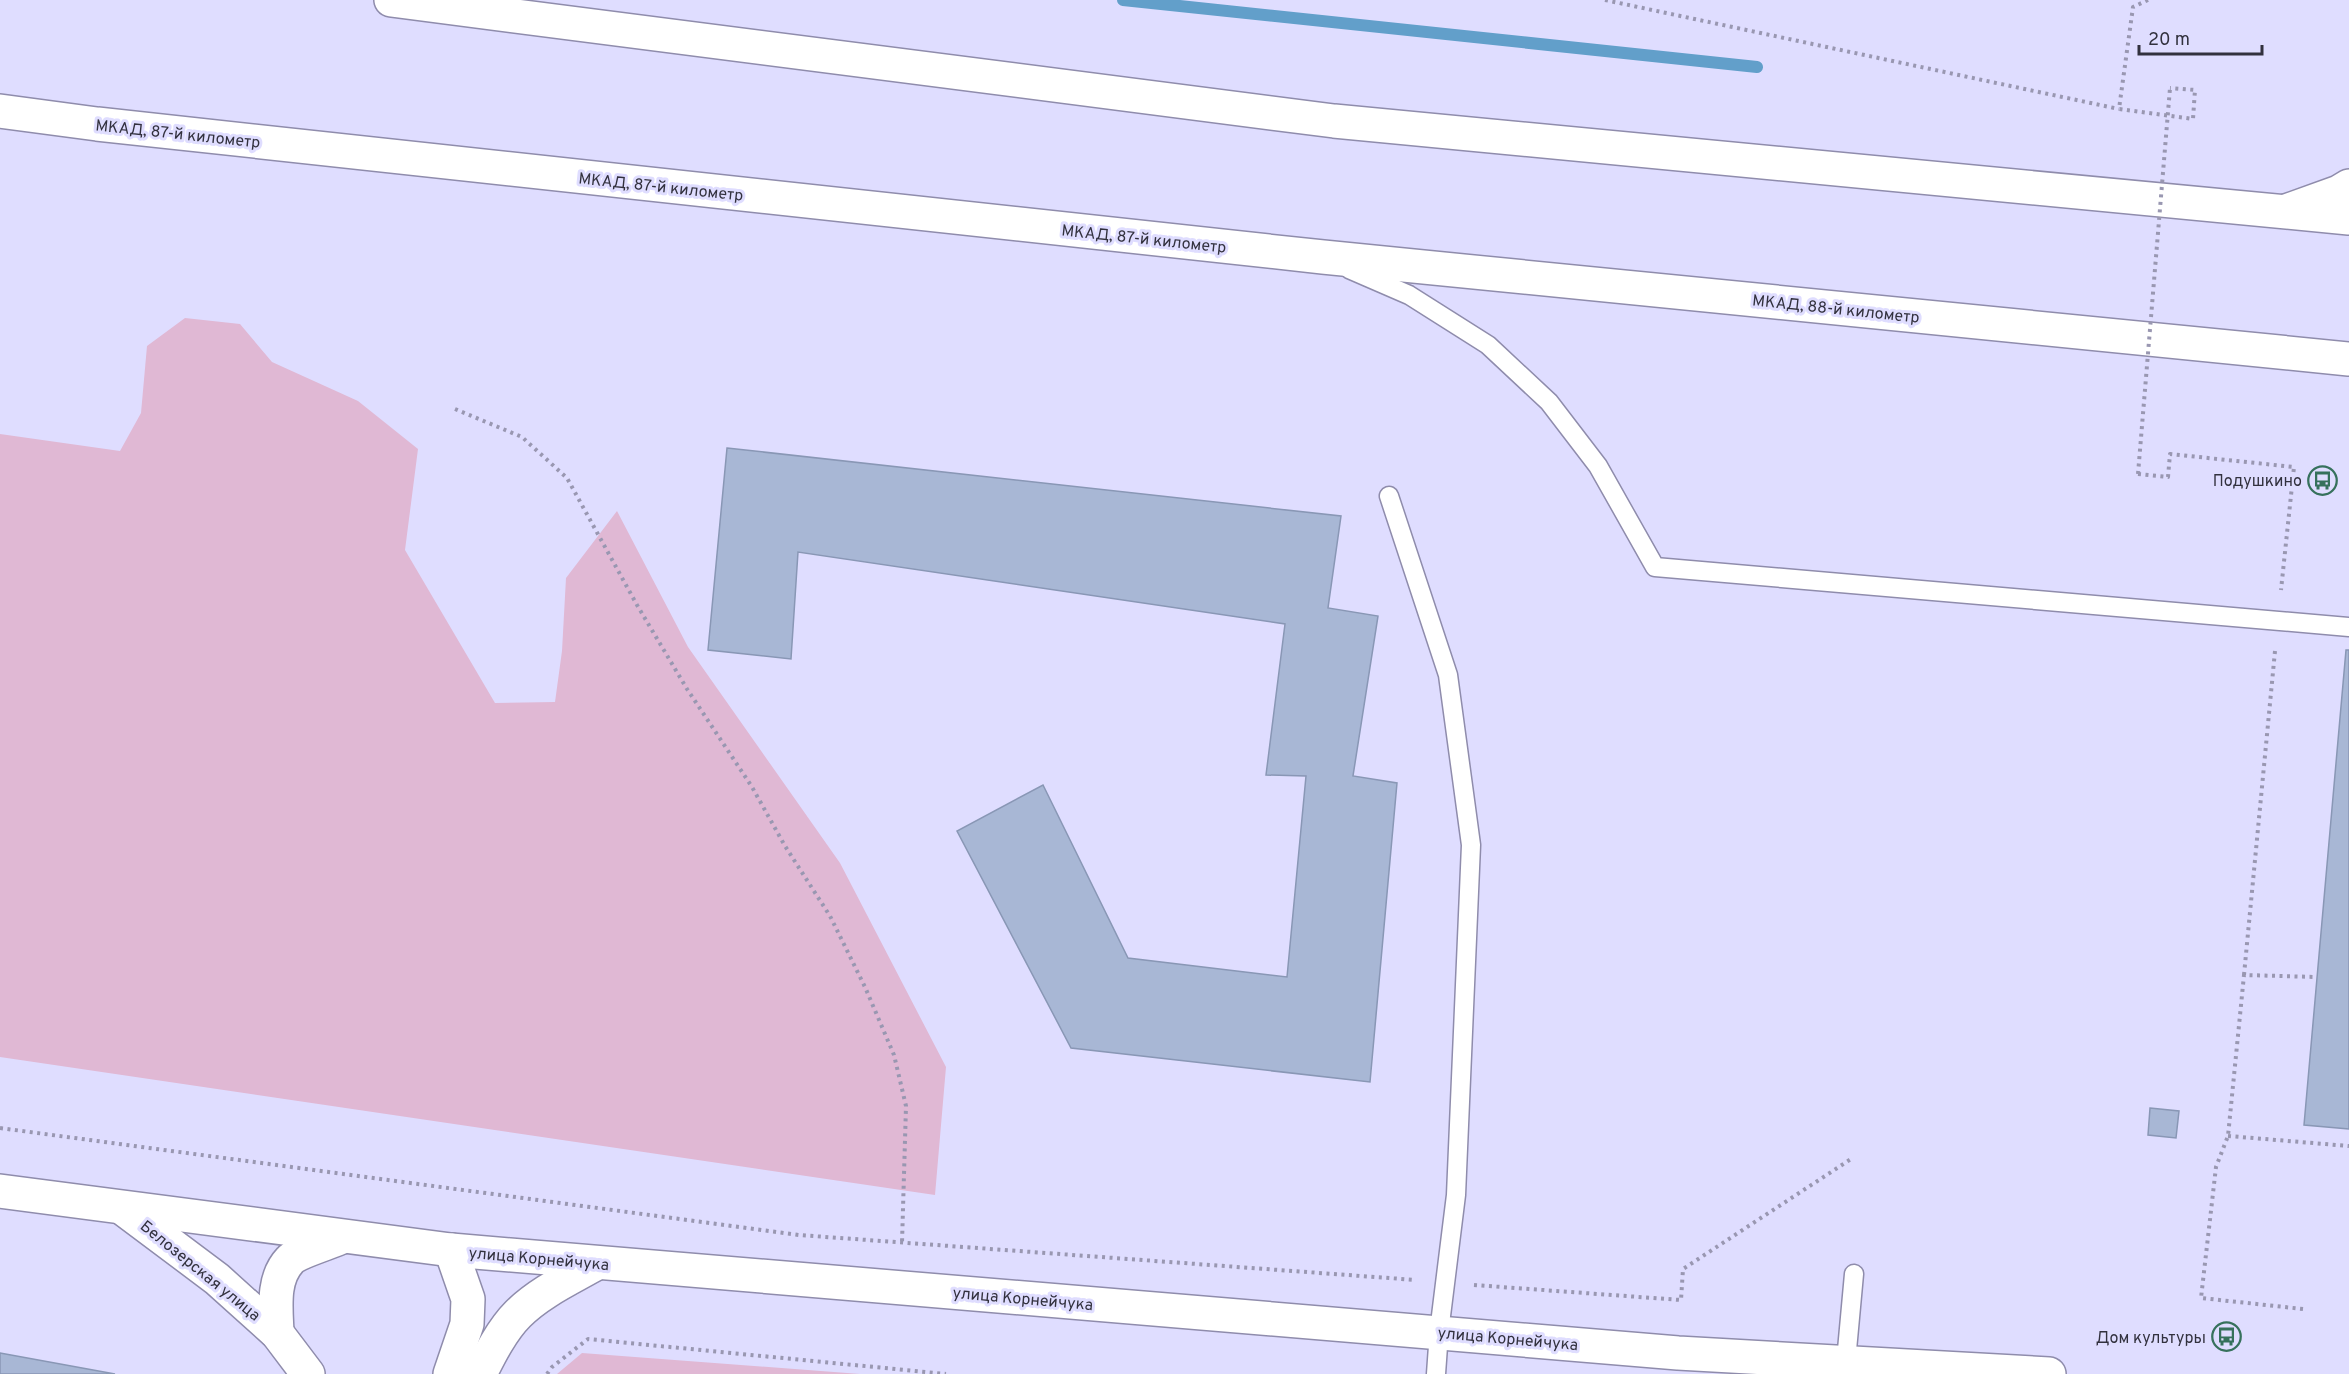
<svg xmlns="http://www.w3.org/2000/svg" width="2349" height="1374" font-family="Overpass,sans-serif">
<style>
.green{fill:#e0b8d4}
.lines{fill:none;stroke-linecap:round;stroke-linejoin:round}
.stream{stroke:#629fca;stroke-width:12}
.building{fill:#a8b7d5;stroke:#8997b5;stroke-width:1.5}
.lane-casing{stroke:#8f8cac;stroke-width:21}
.street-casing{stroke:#8f8cac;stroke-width:36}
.secondary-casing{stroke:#8f8cac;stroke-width:36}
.highway-casing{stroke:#8f8cac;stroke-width:36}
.path{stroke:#9997b1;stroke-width:4;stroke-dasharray:3 4.5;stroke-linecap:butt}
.lane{stroke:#fff;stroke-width:18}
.street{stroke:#fff;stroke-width:33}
.secondary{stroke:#fff;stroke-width:33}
.highway{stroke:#fff;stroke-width:33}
.path-bridge{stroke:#9997b1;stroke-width:4;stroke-dasharray:3 4.5;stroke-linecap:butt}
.labels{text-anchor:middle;stroke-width:6;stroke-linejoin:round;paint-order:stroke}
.street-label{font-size:16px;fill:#32313e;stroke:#dfddff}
.poi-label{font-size:16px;fill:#32313e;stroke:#dfddff;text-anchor:end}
</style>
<rect width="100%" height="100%" fill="#dfddff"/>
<g class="green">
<polygon points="185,318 240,324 272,362 358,401 418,449 405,550 495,703 555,702 562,651 566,578 617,511 688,647 840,863 946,1067 935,1195 0,1057 0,434 120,451 141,413 147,346"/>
<polygon points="582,1353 860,1374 557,1374"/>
</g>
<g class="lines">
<polyline class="stream" points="1123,0 1757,67"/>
</g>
<g class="building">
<polygon points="727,448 1341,516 1328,608 1378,616 1353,776 1397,783 1370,1082 1071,1048 957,831 1043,785 1128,958 1287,977 1306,776 1266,775 1285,624 798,552 791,659 708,650"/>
<polygon points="2346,650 2349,650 2349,1129 2304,1125"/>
<polygon points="2150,1108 2179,1111 2176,1138 2148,1135"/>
<polygon points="0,1353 115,1374 0,1374"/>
</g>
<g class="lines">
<defs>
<g id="lane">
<polyline points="1349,269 1409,295 1488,345 1549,402 1598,466 1655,567 2349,627"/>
<polyline points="1389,496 1448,675 1471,845 1456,1195 1439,1332 1436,1374"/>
<polyline points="1846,1361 1854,1274"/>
</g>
<polyline id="street" points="2286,211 2339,192 2349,186"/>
<g id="secondary">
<polyline points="0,1191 451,1250 1678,1353 2049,1374"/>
<polyline points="125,1210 217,1279 277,1333 308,1374"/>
<path d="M277 1333C276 1308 272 1279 290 1260 295 1253 332 1242 342 1237"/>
<polyline points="450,1374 467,1324 468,1299 451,1250"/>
<path d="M480 1374C490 1354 502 1330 518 1314 540 1292 571 1278 597 1263"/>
</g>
<g id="highway">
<polyline points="391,0 1334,121 2349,218"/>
<polyline points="0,111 97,124 1323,257 2349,359"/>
</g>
</defs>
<use href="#lane" class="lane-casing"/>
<use href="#street" class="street-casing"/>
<use href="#secondary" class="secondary-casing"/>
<use href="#highway" class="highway-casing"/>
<g class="path">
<polyline points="1605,0 2119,109"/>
<polyline points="2148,0 2133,7 2119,109 2193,119 2195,90 2170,88"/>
<polyline points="455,409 522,437 567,478 637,605 687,689 752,787 785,846 830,916 865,987 894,1055 906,1106 902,1243"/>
<polyline points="2138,474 2168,477 2170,454 2294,467 2281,590"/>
<polyline points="2244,975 2275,651"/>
<polyline points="0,1128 799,1235 1416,1280"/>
<polyline points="2228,1136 2349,1146"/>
<polyline points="1474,1285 1681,1300 1683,1269 1851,1159"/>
<polyline points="2303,1309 2201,1298 2216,1167 2228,1136 2244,975 2317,977"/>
<polyline points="547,1374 552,1367 588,1339 946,1374"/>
</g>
<use href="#lane" class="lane"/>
<use href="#street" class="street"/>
<use href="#secondary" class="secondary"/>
<use href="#highway" class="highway"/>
<polyline class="path-bridge" points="2138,474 2170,88"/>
</g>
<defs>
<symbol id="bus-ring" viewBox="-11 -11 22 22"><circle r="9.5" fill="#dfddff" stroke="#36715c" stroke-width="1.5"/><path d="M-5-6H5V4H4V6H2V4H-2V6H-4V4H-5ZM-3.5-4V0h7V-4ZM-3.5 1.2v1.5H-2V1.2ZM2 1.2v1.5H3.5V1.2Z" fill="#36715c"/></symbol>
</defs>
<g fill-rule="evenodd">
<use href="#bus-ring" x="2306" y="464" width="33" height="33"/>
<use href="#bus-ring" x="2210" y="1320" width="33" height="33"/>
</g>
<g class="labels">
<g class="street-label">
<text transform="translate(178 133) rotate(6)" y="6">МКАД, 87-й километр</text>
<text transform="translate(661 186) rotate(6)" y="6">МКАД, 87-й километр</text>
<text transform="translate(1144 238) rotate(6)" y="6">МКАД, 87-й километр</text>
<text transform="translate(1836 308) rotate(6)" y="6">МКАД, 88-й километр</text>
<text transform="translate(539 1258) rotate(5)" y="6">улица Корнейчука</text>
<text transform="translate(201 1270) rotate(39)" y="6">Белозерская улица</text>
<text transform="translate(1023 1298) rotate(5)" y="6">улица Корнейчука</text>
<text transform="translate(1508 1338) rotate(5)" y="6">улица Корнейчука</text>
</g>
<g class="poi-label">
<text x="2302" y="486">Подушкино</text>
<text x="2206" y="1343">Дом культуры</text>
</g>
</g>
<path d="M2139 45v9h123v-9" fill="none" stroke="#32313e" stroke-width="3"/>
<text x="2148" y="45" font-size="18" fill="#32313e" stroke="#dfddff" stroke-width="4.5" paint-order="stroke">20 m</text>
</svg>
